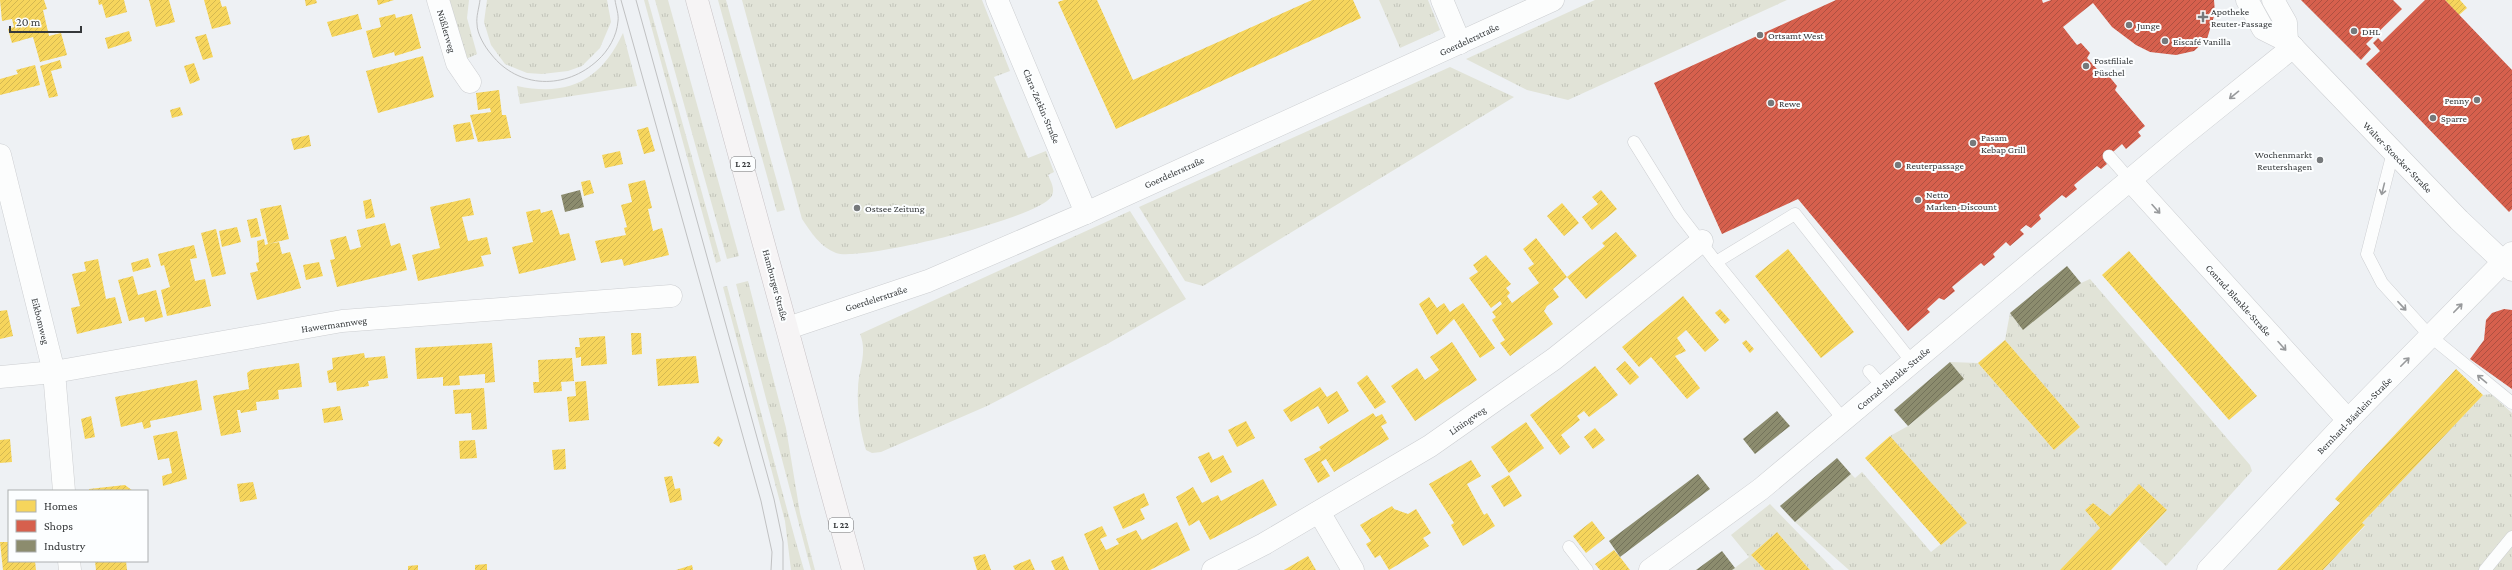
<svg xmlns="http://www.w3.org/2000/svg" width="2512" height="570" font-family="'Crimson Pro',serif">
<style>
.grass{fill:url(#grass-tufts)}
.homes{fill:url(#homes-hatch)}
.shops{fill:url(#shops-hatch)}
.industry{fill:url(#industry-hatch)}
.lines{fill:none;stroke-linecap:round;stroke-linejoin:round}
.service-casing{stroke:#ccced1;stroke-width:13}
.minor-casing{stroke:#ccced1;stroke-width:23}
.tertiary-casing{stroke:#ccced1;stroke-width:23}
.primary-casing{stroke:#c7c2c5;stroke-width:23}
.service{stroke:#fcfdfd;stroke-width:12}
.minor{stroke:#fcfdfd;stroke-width:22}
.tertiary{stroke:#fcfdfd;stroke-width:22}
.primary{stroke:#f6f4f5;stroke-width:22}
.tram{stroke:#c0c1c2;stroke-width:1}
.oneway{stroke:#989a9c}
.poi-dot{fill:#76797b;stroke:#fcfeff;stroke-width:1.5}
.labels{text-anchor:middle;stroke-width:4;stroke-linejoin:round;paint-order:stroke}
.shield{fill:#fcfeff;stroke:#717375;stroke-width:1}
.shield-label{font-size:9px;font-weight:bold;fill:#35383a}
.poi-label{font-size:10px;fill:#35383a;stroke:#fcfeff;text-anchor:start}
.street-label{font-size:10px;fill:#35383a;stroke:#fcfeff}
</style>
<defs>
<pattern id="grass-tufts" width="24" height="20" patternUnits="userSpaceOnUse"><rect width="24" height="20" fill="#e1e3d7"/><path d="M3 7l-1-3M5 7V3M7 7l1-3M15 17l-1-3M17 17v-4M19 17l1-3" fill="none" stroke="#c2c4b9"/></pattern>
<pattern id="homes-hatch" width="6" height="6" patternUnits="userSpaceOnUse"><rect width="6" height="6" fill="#f6d55c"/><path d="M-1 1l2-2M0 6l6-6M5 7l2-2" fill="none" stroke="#d4b851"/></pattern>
<pattern id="shops-hatch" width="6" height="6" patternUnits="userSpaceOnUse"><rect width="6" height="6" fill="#d6604d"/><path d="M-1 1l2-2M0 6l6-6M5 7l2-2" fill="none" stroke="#ae5041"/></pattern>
<pattern id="industry-hatch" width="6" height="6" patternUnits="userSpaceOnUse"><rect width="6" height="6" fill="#8c8c6e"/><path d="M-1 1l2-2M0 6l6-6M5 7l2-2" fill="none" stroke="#73735b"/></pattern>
</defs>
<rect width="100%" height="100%" fill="#eef1f4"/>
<g class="grass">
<polygon points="438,0 469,0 467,18 477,54 457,63"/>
<polygon points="487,0 607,0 611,22 600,48 582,66 568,71 542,74 527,73 505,64 491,45 484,22"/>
<polygon points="644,0 648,0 721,261 716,263"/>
<polygon points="655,0 668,0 739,256 727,259"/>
<polygon points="718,0 726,0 785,210 777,212"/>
<path d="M742 0H982L1010 71 994 77 1028 158 1046 151 1054 172 1048 175C1051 182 1056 190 1051 197 1037 219 859 262 836 253 820 247 811 232 802 219Z"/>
<polygon points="1379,0 1428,0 1440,30 1400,48"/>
<polygon points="1595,0 1787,0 1568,100 1527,90 1466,59"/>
<path d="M623 33 637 86 520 104 517 86C569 97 601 80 623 33Z"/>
<polygon points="1450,67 1514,97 1203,286 1185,281 1139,207"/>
<path d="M1130 211 1186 299 1109 343 987 406 881 452 872 453 866 450C860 430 857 409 858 389 858 370 868 353 860 334Z"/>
<polygon points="2090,279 2250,465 2252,471 2166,566 2139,541 2167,510 2139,484 2110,516 2093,503 2085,510 2100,528 2060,570 1849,570 1795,522 1851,474 1855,478 1862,472 1931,552 1967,523 1890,436 1908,426 1964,379 1950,362 1978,363 2054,450 2080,427 2005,340 2010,313 2024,329 2081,283"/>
<polygon points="748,281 786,428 800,513 815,570 811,570 736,284"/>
<polygon points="727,286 795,539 804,570 791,570 785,521 723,287"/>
<polygon points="2491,394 2512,413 2512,570 2323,570 2365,526 2362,523 2483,395"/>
<polygon points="1770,504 1834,570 1810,570 1777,532 1751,555 1765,570 1732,570 1749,557 1731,535"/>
</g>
<g class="homes">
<polygon points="0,0 44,0 47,9 43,10 49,36 61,33 67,55 40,62 33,37 12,43 8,29 14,27 12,19 2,21"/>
<polygon points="98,0 124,0 127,12 106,18 102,4 99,5"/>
<polygon points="149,0 169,0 175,22 156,27"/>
<polygon points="204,0 220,0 222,7 226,6 231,24 212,29"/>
<polygon points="305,0 316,0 317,3 306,6"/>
<polygon points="377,0 394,0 378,5"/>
<polygon points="1064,0 1097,0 1133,80 1312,0 1353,0 1361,18 1116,129 1058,2"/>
<polygon points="2445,0 2460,0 2467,8 2459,15"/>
<polygon points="358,14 362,29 332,37 327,22"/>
<polygon points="395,14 396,18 412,14 421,48 395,56 394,52 373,58 366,31 381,27 379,18"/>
<polygon points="129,31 132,41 108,49 105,38"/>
<polygon points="206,34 213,57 203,60 195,37"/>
<polygon points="423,56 434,97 378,113 366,71"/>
<polygon points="60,60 62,68 51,71 58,96 49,98 40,66"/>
<polygon points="194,63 200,80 190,84 184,66"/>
<polygon points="35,65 40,85 0,95 0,79 18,74 16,70"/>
<polygon points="499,90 502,115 506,115 511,138 478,142 470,115 491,112 490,108 478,110 476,93"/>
<polygon points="180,107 183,115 172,118 170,110"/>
<polygon points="470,122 474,139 456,142 453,125"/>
<polygon points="648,127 655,151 644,154 637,130"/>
<polygon points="309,135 311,146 294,150 291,139"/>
<polygon points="620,151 623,164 605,168 602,155"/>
<polygon points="590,180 594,193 584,196 581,182"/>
<polygon points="645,180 652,208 648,209 653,231 662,228 669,255 624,266 622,259 601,263 595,241 626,235 624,228 627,227 621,205 632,202 628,184"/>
<polygon points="1601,190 1617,209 1592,230 1582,217 1598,204 1592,197"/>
<polygon points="470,198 474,215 462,217 468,241 487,237 491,254 481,256 484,266 418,281 412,255 440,248 430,207"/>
<polygon points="371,199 375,217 366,219 363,201"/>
<polygon points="1562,203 1579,223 1564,236 1547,216"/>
<polygon points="281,205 289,239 268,244 279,242 282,254 290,252 301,288 257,300 250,273 258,271 256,263 259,262 257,241 264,239 265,245 268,244 260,209"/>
<polygon points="540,209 541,213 552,210 560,235 569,233 576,260 519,274 512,247 533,242 526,212"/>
<polygon points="257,218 261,236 251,238 247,220"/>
<polygon points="385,223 391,246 400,243 407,270 337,287 330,260 335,259 330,240 346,236 350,250 361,247 357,230"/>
<polygon points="237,227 241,242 222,247 219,231"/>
<polygon points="216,229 226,274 212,277 201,233"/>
<polygon points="1616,232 1637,256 1586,299 1567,277 1605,246 1602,243"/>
<polygon points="1536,238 1567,277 1553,289 1559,297 1547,306 1544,311 1553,324 1510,356 1500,343 1505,340 1492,320 1496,317 1492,312 1502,304 1500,301 1491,308 1469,278 1478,272 1473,265 1486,255 1511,284 1506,288 1510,293 1507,296 1512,303 1539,283 1528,268 1534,264 1523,249"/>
<polygon points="194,245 197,258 190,259 195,281 205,279 211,306 167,316 161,290 170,287 164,265 161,266 158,254"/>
<polygon points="1788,249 1854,332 1821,358 1755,276"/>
<polygon points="2129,251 2257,396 2229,420 2102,275"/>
<polygon points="148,258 151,267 133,272 131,263"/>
<polygon points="98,259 106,299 115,297 122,323 77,334 71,308 80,306 72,274 86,271 84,262"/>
<polygon points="319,262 323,276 306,280 303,265"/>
<polygon points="133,276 138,295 156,290 163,317 145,322 144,317 129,321 118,280"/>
<polygon points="1683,296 1719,340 1705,352 1686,330 1677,338 1686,351 1675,356 1700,388 1687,399 1651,357 1639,367 1622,347"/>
<polygon points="1429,297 1437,308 1444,303 1450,312 1463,303 1495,348 1480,358 1454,319 1437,335 1419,304"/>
<polygon points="1720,309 1730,320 1725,324 1715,313"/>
<polygon points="7,310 13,336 0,339 0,311"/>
<polygon points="631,333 641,333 642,354 632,355"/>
<polygon points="605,336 607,364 581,366 581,357 576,358 575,347 580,347 579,338"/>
<polygon points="1746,340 1754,349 1750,353 1742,343"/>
<polygon points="2005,340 2080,427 2054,450 1978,363"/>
<polygon points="1452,342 1477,380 1415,421 1391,386 1417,368 1425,380 1439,370 1430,357"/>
<polygon points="492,343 495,382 485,383 485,374 459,376 460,385 443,386 443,377 417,379 415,348"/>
<polygon points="364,353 365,358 385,356 388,378 368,381 369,386 337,391 336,382 329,383 327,371 333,369 332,358"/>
<polygon points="696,356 699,383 658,386 656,359"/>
<polygon points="572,358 574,381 561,382 562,391 534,393 533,382 539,382 538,360"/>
<polygon points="1625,361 1639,377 1630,385 1616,369"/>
<polygon points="299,363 302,387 278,390 279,399 256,402 257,410 241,413 240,410 237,410 241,432 221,436 213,396 249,389 247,373 251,370"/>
<polygon points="1595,366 1618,395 1589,417 1584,411 1577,416 1580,420 1561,435 1570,447 1560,455 1530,415"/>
<polygon points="2456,369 2483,395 2362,523 2365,525 2323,570 2277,570 2340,503 2335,499"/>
<polygon points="1367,375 1386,402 1375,409 1357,383"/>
<polygon points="197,380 202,410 150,421 151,427 144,429 142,422 121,427 115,397"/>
<polygon points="586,381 589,420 569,422 567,397 576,396 575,382"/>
<polygon points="1320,387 1327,397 1337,391 1349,411 1328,424 1318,406 1291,422 1283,410"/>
<polygon points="484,388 487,429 472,430 471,413 455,414 453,390"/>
<polygon points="340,406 343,420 324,423 322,409"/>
<polygon points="1373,413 1376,417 1382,414 1387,423 1381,426 1389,439 1334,472 1326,459 1321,462 1330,476 1318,483 1304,459 1321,450 1319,447"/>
<polygon points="91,416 95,437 85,439 81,419"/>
<polygon points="1246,421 1255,438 1237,447 1228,430"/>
<polygon points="1526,422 1544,448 1509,473 1491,447"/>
<polygon points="1595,428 1605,440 1593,449 1584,437"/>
<polygon points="177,431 187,479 163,486 162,476 172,473 169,458 158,460 153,436"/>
<polygon points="718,436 723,440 719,447 713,443"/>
<polygon points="1890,436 1967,523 1941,545 1865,458"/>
<polygon points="10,439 12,462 0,463 0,440"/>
<polygon points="475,440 477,458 460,459 459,441"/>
<polygon points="565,449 566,469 554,470 552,450"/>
<polygon points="1209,452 1213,460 1223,455 1232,472 1211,483 1198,457"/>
<polygon points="1471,460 1481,476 1467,484 1484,515 1487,513 1495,526 1463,546 1451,525 1454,523 1429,484"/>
<polygon points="1509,475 1522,496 1504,507 1491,486"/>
<polygon points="672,476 675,489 680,488 682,500 670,503 664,477"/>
<polygon points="1263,479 1277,505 1210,540 1199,520 1189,526 1176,497 1193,487 1202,503 1218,495 1221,501"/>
<polygon points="253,482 257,499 240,502 237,484"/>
<polygon points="2139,484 2167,510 2111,570 2060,570 2100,528 2085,510 2093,503 2110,516"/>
<polygon points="125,485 133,491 89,491 89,489"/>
<polygon points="1144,493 1149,505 1140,509 1145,519 1123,529 1113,507"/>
<polygon points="1392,506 1394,509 1408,514 1416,509 1431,533 1423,538 1429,546 1389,570 1380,555 1375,558 1366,544 1371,541 1360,525"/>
<polygon points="1592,521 1605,538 1586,553 1573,536"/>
<polygon points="1177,522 1190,550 1150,570 1099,570 1084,534 1102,526 1107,536 1100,539 1106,550 1119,544 1116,539 1136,530 1142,540"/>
<polygon points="1777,532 1810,570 1765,570 1751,555"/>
<polygon points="0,542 9,542 9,561 35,561 36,570 3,570"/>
<polygon points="1614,550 1620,557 1630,570 1600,570 1595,564"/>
<polygon points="985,554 991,570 977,570 973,557"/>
<polygon points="1063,556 1069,570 1055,570 1051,561"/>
<polygon points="1308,556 1316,570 1284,570"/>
<polygon points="1030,559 1035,570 1015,570 1013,566"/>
<polygon points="95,561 126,561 127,570 96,570"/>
<polygon points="487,564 487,570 475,570 475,565"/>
<polygon points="418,565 418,570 408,570 408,566"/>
<polygon points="692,565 693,570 676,570"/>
</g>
<g class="shops">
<polygon points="1836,0 2042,0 2043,3 2051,0 2214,0 2215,13 2207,39 2194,51 2176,55 2150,52 2136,45 2112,27 2093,3 2063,27 2077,45 2081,43 2090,53 2087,58 2104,77 2108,75 2117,86 2115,90 2145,126 2138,132 2141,136 2126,149 2122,144 2104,160 2107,164 2101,169 2097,166 2074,185 2077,189 2066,198 2062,195 2039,215 2041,219 2031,228 2026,225 2020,230 2024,234 2010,246 2006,242 1993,254 1995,257 1984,266 1981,263 1952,287 1955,291 1944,300 1939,298 1927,309 1930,312 1908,331 1798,199 1722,234 1654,83"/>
<polygon points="2301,0 2393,0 2402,9 2366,44 2371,49 2361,60"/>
<polygon points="2425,0 2445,0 2512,70 2512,209 2509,212 2366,64 2380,51 2373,43 2378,38 2382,42"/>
<polygon points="2504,309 2512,310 2512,389 2470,359 2484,340 2486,320 2492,313"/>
</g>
<g class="industry">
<polygon points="580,190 584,207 565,212 561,195"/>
<polygon points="2067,266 2081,283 2023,330 2010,313"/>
<polygon points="1950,362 1964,379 1908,426 1894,410"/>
<polygon points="1777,411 1790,426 1755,454 1743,439"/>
<polygon points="1837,458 1851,474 1795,522 1780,506"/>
<polygon points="1698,474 1710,489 1620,557 1609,541"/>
<polygon points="1722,551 1735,568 1732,570 1696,570"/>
</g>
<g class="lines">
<defs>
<g id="service">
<polyline points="1634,142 1679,214 1716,262"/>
<polyline points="2393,152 2367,254 2382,283 2430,336 2512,403"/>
<polyline points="2109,156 2130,180"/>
<polyline points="1869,371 1882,386"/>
<polyline points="1843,419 1716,262 1795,214 1912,362"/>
<polyline points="1569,547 1587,570"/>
<polyline points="2485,570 2512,537"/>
</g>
<g id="minor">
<polyline points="438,0 457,63 470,82"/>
<polyline points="997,0 1086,213"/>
<polyline points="1442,0 1460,43"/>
<polyline points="2247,0 2263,29 2287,41 2459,220 2512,270"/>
<polyline points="2273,0 2286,23 2287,41"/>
<polyline points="0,155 54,372 64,491"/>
<polyline points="2130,180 2348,420"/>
<polyline points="0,377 54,372 342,321 671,296"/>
<polyline points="1319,512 1353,570"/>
<polyline points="69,561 70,570"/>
<polyline points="1213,570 1264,544 1430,446 1554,359 1702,241"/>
<polyline points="1650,570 1761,489 2180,138 2293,47"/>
<polyline points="2208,570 2348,420 2512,253"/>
</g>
<polyline id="tertiary" points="788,328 928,281 1086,213 1553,0"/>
<polyline id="primary" points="697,0 853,570"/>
</defs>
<use href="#service" class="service-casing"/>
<use href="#minor" class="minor-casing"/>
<use href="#tertiary" class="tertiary-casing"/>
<use href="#primary" class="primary-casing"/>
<use href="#service" class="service"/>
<use href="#minor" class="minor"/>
<use href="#tertiary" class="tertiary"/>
<use href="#primary" class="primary"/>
<g class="tram">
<path d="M480 0C479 8 476 17 477 24 477 34 485 47 491 54 518 89 566 90 598 60 608 51 617 36 618 21 619 15 616 7 615 0"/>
<polyline points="621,0 761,501 772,552 771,570"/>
<polyline points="636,0 774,499 783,542 783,570"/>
</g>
</g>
<defs><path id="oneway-shaft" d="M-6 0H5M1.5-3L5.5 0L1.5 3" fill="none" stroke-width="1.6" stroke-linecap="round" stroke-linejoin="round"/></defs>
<g class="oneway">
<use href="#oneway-shaft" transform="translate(2234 95) rotate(141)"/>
<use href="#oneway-shaft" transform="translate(2383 189) rotate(104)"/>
<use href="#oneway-shaft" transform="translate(2156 209) rotate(48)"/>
<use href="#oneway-shaft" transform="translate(2402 306) rotate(47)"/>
<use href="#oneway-shaft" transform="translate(2458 308) rotate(-46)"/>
<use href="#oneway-shaft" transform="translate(2282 346) rotate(48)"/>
<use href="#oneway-shaft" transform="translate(2405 362) rotate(-45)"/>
<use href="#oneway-shaft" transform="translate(2482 379) rotate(-140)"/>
</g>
<g class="poi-dot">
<path d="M2201 11h4v4h4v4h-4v4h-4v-4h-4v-4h4z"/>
<circle cx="2129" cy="25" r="4"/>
<circle cx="2354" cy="31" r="4"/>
<circle cx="1760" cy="35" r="4"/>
<circle cx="2165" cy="41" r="4"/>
<circle cx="2086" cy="66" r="4"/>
<circle cx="2477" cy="100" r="4"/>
<circle cx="1771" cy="103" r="4"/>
<circle cx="2433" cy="118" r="4"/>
<circle cx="1973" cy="143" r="4"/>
<circle cx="2320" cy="160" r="4"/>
<circle cx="1898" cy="165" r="4"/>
<circle cx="1918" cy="200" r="4"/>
<circle cx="857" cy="208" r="4"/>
</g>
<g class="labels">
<g class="shield">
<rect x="731" y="157" width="24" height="14" rx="3"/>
<rect x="829" y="518" width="24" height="14" rx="3"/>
</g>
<g class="shield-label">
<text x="743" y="167">L 22</text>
<text x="841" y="528">L 22</text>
</g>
<g class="poi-label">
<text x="2211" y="15">Apotheke<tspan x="2211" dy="12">Reuter-Passage</tspan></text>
<text x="2137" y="29">Junge</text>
<text x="2362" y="35">DHL</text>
<text x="1768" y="39">Ortsamt West</text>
<text x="2173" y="45">Eiscafé Vanilla</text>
<text x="2094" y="64">Postfiliale<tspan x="2094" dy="12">Püschel</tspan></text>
<text x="2469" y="104" text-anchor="end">Penny</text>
<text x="1779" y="107">Rewe</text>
<text x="2441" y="122">Sparre</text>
<text x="1981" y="141">Pasam<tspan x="1981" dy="12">Kebap Grill</tspan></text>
<text x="2312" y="158" text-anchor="end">Wochenmarkt<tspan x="2312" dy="12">Reutershagen</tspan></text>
<text x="1906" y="169">Reuterpassage</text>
<text x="1926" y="198">Netto<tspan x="1926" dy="12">Marken-Discount</tspan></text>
<text x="865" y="212">Ostsee Zeitung</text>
</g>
<g class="street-label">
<text transform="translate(447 31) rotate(74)" y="4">Nüßlerweg</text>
<text transform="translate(1469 39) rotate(-25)" y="4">Goerdelerstraße</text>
<text transform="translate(1042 106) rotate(67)" y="4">Clara-Zetkin-Straße</text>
<text transform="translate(2398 157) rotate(46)" y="4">Walter-Stoecker-Straße</text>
<text transform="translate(1174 172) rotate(-24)" y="4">Goerdelerstraße</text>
<text transform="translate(776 285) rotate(75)" y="4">Hamburger Straße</text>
<text transform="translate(876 298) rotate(-18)" y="4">Goerdelerstraße</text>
<text transform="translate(2239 300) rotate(48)" y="4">Conrad-Blenkle-Straße</text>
<text transform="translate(41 321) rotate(76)" y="4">Eikbomweg</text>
<text transform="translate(334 324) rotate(-8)" y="4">Hawermannweg</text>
<text transform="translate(1893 378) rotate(-40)" y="4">Conrad-Blenkle-Straße</text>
<text transform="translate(2354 415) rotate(-46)" y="4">Bernhard-Bästlein-Straße</text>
<text transform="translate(1467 420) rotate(-35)" y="4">Liningweg</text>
</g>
</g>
<rect x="8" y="490" width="140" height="72" fill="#fcfeff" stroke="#acafb0"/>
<rect x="16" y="500" width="20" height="12" fill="#f6d55c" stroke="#acafb0"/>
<text x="44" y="510" font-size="12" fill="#35383a">Homes</text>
<rect x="16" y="520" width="20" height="12" fill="#d6604d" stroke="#acafb0"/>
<text x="44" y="530" font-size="12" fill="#35383a">Shops</text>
<rect x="16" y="540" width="20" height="12" fill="#8c8c6e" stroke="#acafb0"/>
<text x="44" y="550" font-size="12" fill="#35383a">Industry</text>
<path d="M10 26v6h71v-6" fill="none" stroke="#35383a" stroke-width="2"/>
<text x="16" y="26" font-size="12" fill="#35383a" stroke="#fcfeff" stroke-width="3" paint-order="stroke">20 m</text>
</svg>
